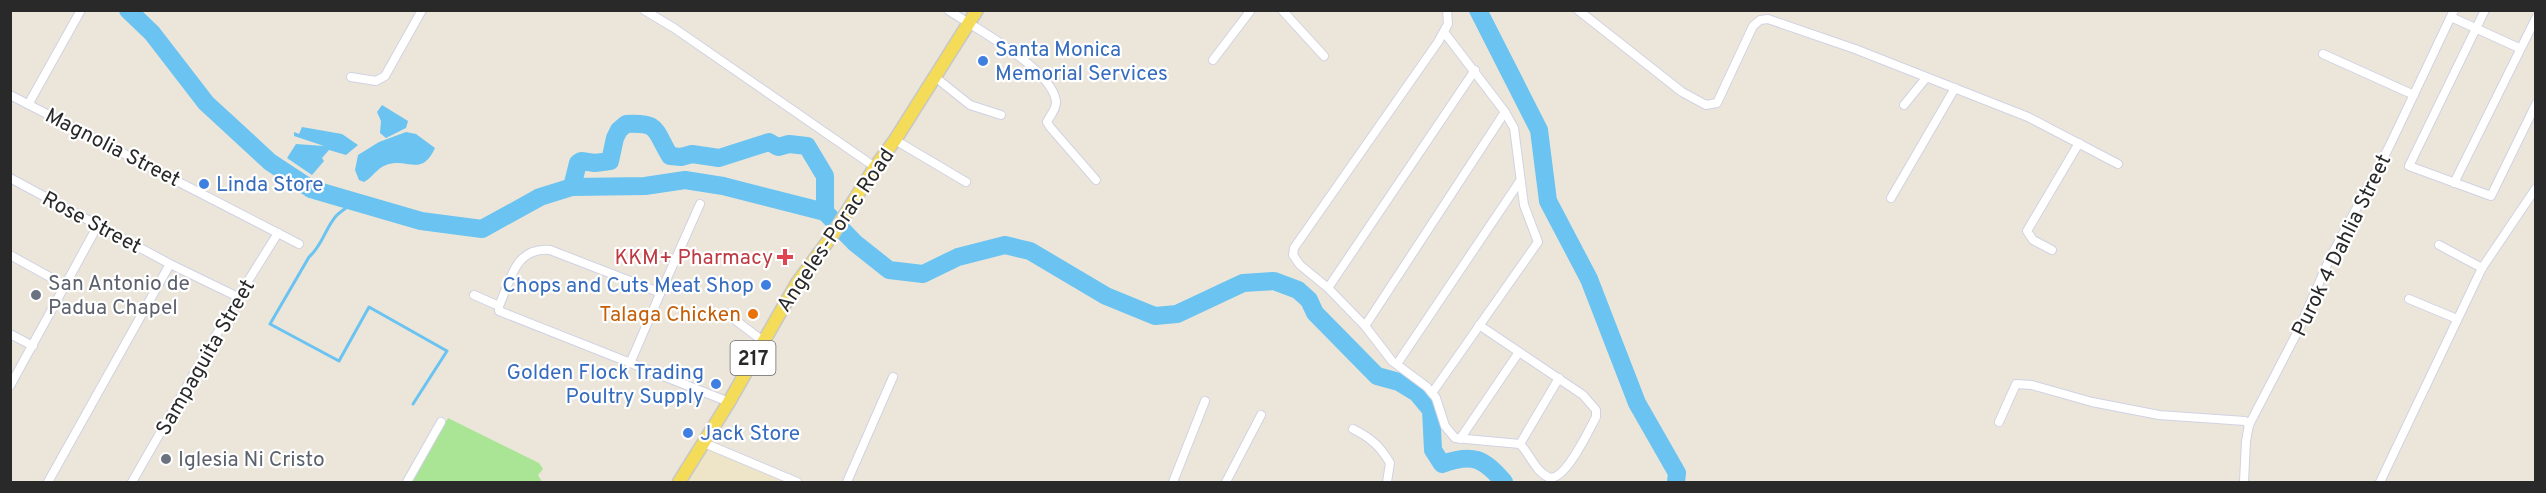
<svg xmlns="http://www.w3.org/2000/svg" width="2546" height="493" font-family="Overpass,sans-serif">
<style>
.education{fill:#eee5c9}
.green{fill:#aae495}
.water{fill:#6ac3f1}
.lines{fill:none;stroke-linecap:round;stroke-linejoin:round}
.stream{stroke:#6ac3f1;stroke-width:3}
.river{stroke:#6ac3f1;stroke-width:18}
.street-casing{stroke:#d0d2e3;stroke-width:10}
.primary-casing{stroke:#c7c7c7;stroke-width:15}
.street{stroke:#fff;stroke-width:8}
.primary{stroke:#f4db58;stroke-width:12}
.shop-dot{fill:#3f7fe0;stroke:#fff;stroke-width:2}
.health-dot{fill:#e0444e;stroke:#fff;stroke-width:2}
.worship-dot{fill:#6b7280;stroke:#fff;stroke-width:2}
.food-dot{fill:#e8710a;stroke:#fff;stroke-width:2}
.labels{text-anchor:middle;stroke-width:4.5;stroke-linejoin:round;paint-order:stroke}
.shield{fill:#fff;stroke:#696969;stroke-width:1.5}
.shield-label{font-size:20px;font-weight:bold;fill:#292929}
.shop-label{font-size:21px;fill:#366cbe;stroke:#fff;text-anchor:start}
.street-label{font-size:21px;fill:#292929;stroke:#fff}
.health-label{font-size:21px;fill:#be3a42;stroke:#fff;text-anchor:end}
.worship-label{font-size:21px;fill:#5b616d;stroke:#fff;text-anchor:start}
.food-label{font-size:21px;fill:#c56008;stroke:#fff;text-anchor:end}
</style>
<rect width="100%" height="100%" fill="#ece6da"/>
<polygon class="education" points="707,449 785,482 687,482"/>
<polygon class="green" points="448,418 539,463 543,469 538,475 542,482 412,482"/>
<g class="water">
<polygon points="382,105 408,121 406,128 386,138 380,133 381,121 377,112"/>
<polygon points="302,127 342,134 358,145 346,155 329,150 322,158 324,161 312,175 287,158 296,144 324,146 294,136 294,132 299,134"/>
<path d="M406 132 416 134 435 148C421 178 408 157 386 165 377 168 373 177 364 182L359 180 355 170 358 155 379 142Z"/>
</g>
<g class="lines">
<path class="stream" d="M355 201C349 206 341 211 336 216 325 229 322 246 309 257L270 324 339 361 369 307 447 351 413 404"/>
<g class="river">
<path d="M128 10 152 33 206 103 270 162 311 189 421 221 482 229 540 197 572 187 578 163 581 161 595 163 610 161 615 138 619 130 626 124C660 122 654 130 670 156L681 157 692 154 719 158 769 142 778 147 789 144 807 146 825 176V212L855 243 889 270 923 274 958 257 1005 245 1030 251 1106 296 1155 316 1177 314 1243 283 1274 281 1298 290 1309 300 1315 313 1377 376 1399 382 1417 393 1431 410 1433 450 1442 464C1473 453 1483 458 1504 482"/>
<polyline points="1478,10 1539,130 1548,201 1589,279 1637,403 1677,473 1676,482"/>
<polyline points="572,187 645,186 685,180 723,186 825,212"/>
</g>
<defs>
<g id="street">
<polyline points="644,10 674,28 875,167"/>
<path d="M948 10C975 28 1051 68 1056 101 1057 109 1050 115 1047 122L1050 127 1096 180"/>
<polyline points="1282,10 1324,56"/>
<path d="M1447 10 1448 24 1438 42 1294 248 1293 255 1300 265 1328 288 1365 326 1392 361 1427 387 1436 398 1445 426 1455 438 1520 444C1530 454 1535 471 1548 477 1564 484 1589 430 1596 417V410L1583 395 1479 325"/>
<polyline points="1578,10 1682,92 1706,105 1717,103 1753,26 1760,20 1768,19 1855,49 2028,117 2118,164"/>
<polyline points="2485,10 2409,166 2491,196 2536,104"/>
<polyline points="2451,17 2519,48"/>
<polyline points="2323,54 2414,95"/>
<polyline points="1213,60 1251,10"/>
<polyline points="351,77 376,81 385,76 422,10"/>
<polyline points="935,77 970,105 1001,115"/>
<polyline points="10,95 299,244"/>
<polyline points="29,103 81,10"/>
<polyline points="1904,105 1926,78"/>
<polyline points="895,140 966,182"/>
<polyline points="10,178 170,264 238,297"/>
<polyline points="2454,183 2536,18"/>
<polyline points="1891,198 1955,88"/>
<polyline points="2439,245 2482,268"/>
<polyline points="2052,250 2033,240 2027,231 2079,143"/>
<polyline points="10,255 66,286"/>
<polyline points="1328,288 1475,70"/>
<polyline points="660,294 700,204"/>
<polyline points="474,295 499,306"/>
<polyline points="2409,299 2457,319"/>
<polyline points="726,313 763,341"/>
<polyline points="1365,326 1505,112"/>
<polyline points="10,334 33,346"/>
<path d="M631 361 660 294 656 291 550 250C515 247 511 279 499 306V311L729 402"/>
<polyline points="1397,364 1520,181"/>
<polyline points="10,386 98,225"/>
<polyline points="1432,393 1538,242 1524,205 1514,128 1505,112 1444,32"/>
<polyline points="1999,422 2016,384 2032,385 2092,402 2159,415 2245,421 2249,425"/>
<path d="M1353 429C1371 438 1380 446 1390 463L1387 482"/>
<polyline points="1460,439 1519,352"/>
<polyline points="704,443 797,482"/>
<polyline points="1520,444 1559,378"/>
<polyline points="48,482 170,264"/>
<polyline points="132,482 238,297 278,233"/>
<polyline points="407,482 441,422"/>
<polyline points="847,482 893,377"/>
<polyline points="1173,482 1205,401"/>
<polyline points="1226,482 1261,415"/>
<polyline points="2244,482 2246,441 2249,425 2299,329 2329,260 2389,147 2454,10"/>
<polyline points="2380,482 2482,268 2536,188"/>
</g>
<polyline id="primary" points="679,482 729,402 797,283 831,237 875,167 895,140 977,10"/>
</defs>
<use href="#street" class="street-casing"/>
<use href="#primary" class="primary-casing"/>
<use href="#street" class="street"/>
<use href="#primary" class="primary"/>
</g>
<g class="shop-dot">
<circle cx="983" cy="61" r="6"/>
<circle cx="204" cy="184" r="6"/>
<circle cx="766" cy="285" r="6"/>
<circle cx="716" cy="384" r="6"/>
<circle cx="688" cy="433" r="6"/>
</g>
<path class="health-dot" d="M782 248h6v6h6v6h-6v6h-6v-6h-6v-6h6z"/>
<g class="worship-dot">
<circle cx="36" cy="295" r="6"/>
<circle cx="166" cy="459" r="6"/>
</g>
<circle class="food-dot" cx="753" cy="314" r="6"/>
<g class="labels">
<rect class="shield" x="730.5" y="341" width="45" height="34" rx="4.5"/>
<g class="shield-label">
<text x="753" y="365">217</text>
</g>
<g class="shop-label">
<text x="995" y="56">Santa Monica<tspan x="995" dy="24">Memorial Services</tspan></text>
<text x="216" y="191">Linda Store</text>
<text x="754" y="292" text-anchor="end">Chops and Cuts Meat Shop</text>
<text x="704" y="379" text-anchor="end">Golden Flock Trading<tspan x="704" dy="24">Poultry Supply</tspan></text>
<text x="700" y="440">Jack Store</text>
</g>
<g class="street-label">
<text transform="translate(113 147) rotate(27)" y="7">Magnolia Street</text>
<text transform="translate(92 222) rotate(28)" y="7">Rose Street</text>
<text transform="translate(835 230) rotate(-56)" y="7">Angeles-Porac Road</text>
<text transform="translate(2341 245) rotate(-64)" y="7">Purok 4 Dahlia Street</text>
<text transform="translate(205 357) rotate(-60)" y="7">Sampaguita Street</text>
</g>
<g class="health-label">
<text x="773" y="264">KKM+ Pharmacy</text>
</g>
<g class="worship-label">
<text x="48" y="290">San Antonio de<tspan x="48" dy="24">Padua Chapel</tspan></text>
<text x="178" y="466">Iglesia Ni Cristo</text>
</g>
<g class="food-label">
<text x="741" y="321">Talaga Chicken</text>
</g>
</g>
<rect width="2546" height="493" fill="none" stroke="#292929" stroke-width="24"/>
</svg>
